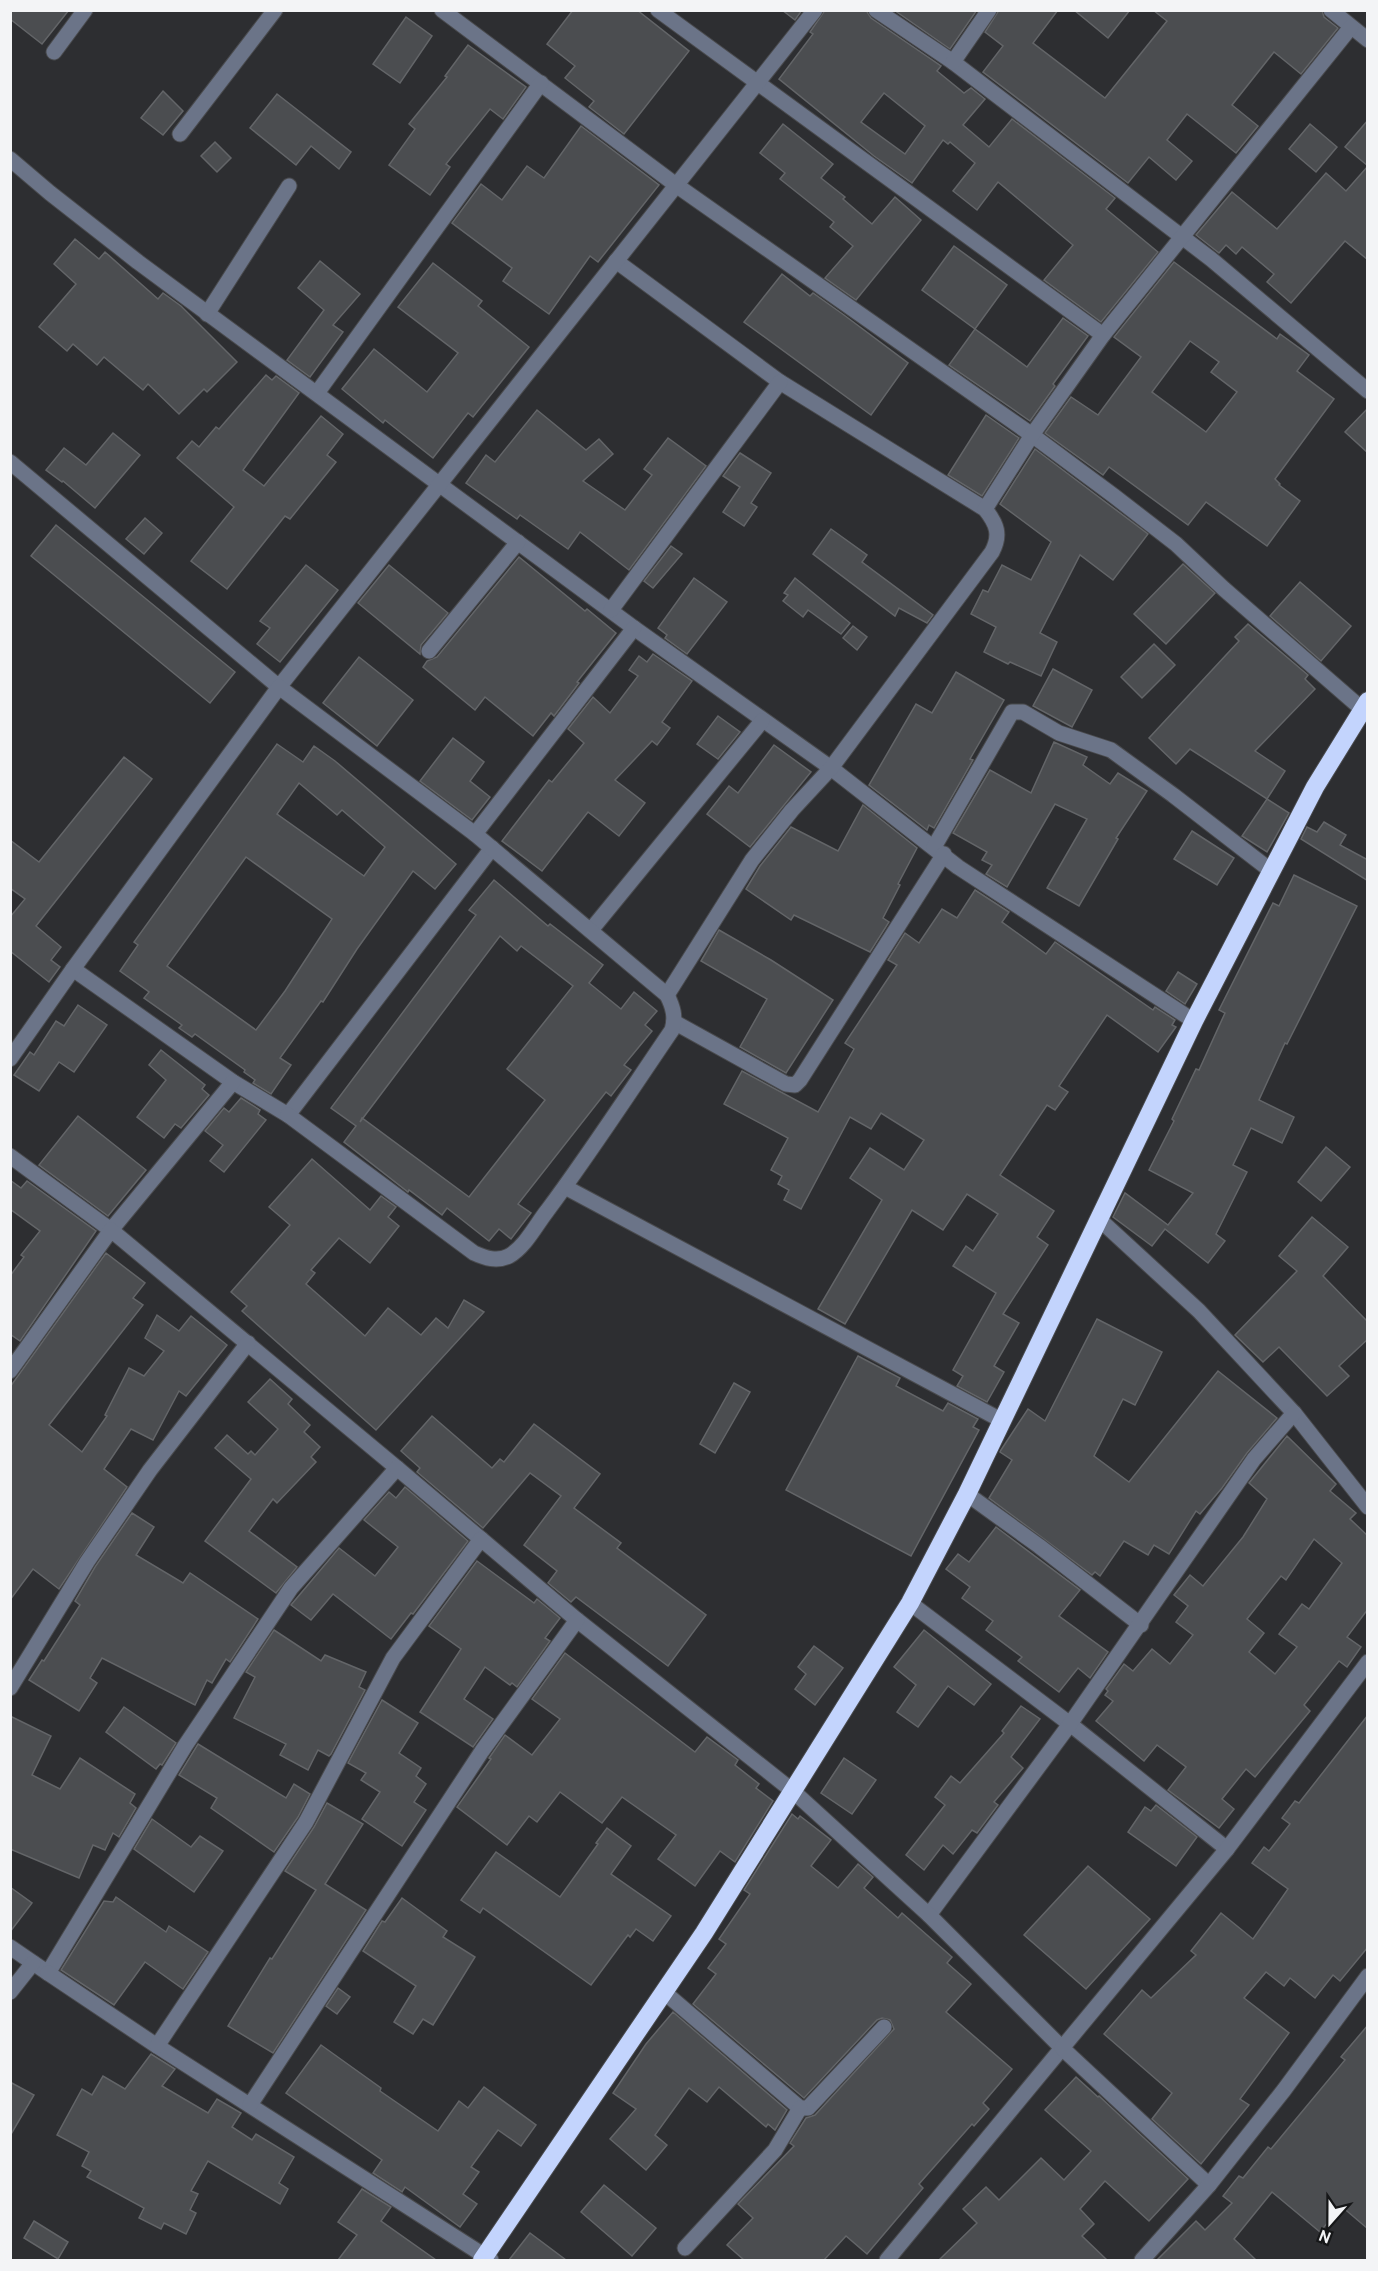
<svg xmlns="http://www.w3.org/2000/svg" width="1378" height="2271" font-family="Overpass,sans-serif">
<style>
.building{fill:#4b4d50;stroke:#636568;stroke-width:1.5;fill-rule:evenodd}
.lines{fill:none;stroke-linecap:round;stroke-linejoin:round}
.minor-casing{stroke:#494a4d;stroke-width:17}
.highway-casing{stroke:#494a4d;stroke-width:20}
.minor{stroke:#6b7488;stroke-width:15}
.highway{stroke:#c3d4fd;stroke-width:18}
</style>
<rect width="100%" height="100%" fill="#2d2e31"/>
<g class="building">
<polygon points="10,10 69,10 42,44 10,19"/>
<polygon points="573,10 637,10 689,51 624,134 589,107 594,101 565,78 575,66 547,44"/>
<polygon points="782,10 802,10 795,20"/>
<path d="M825 10H866L871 18 941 66 937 71 964 93 971 88 985 99 963 125 989 147 1012 119 1115 198 1106 209 1158 252 1101 322 1044 280 1073 245 998 182 977 210 953 191 975 163 950 142 948 144 943 140 912 183 874 156 779 79 813 34 810 32ZM884 93 925 126 905 154 861 122Z"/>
<polygon points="894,10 977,10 950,49"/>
<polygon points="999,10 1058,10 1033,43 1105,98 1167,21 1153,10 1322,10 1324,17 1338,28 1301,74 1274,52 1232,105 1258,126 1236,153 1187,114 1167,140 1192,161 1176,180 1149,157 1128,183 983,72 1003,46 985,32"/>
<polygon points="1074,10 1130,10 1108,38"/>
<polygon points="406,17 432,36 400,83 373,64"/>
<polygon points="468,45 526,87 503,119 490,109 446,164 450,167 430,195 389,165 415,129 409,124 447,77 445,76"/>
<polygon points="163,91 183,111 163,135 141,118"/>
<polygon points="277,94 351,152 339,169 311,146 296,165 250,128"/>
<polygon points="1368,120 1368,166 1345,147"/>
<polygon points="783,124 833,164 821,178 845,197 843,199 872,224 895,197 921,220 856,300 825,278 853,246 830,227 834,222 780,179 785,173 760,153"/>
<polygon points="1310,124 1337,147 1316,172 1289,149"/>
<polygon points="581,126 659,185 598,262 590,256 549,314 503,281 512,268 452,223 481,184 502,200 527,166 544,178"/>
<polygon points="215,142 231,158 217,172 201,156"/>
<polygon points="1368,166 1368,260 1345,241 1291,303 1267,282 1274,274 1242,247 1236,254 1226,245 1219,253 1196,235 1232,192 1277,229 1326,173 1346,191"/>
<polygon points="75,239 99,259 105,252 158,299 163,293 181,306 237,362 207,392 204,389 179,414 148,384 143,390 104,357 97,365 73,344 67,351 39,327 76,284 54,264"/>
<polygon points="954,246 1007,285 975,329 922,290"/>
<polygon points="320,261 360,294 333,325 343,332 310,377 287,360 324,310 298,288"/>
<path d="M1174 262 1277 339 1280 334 1309 355 1297 371 1334 399 1275 479 1280 484 1279 485 1300 501 1267 546 1206 502 1188 525 1109 467 1103 475 1045 433 1071 397 1098 415 1141 357 1114 337ZM1190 341 1219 362 1211 372 1237 392 1206 432 1152 392Z"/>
<polygon points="433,263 482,301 478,306 529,347 473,417 468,413 433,458 385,420 383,423 342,389 374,349 427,392 458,353 398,307"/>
<polygon points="782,274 810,296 813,293 844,315 908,363 871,415 744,322"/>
<polygon points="1063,318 1088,336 1053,384 1055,386 1030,421 949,365 975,329 1027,367"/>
<polygon points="266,375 272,380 276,376 299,393 243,470 264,486 321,416 343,434 327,455 336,462 290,519 285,516 227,589 191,561 234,507 177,458 192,441 199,447 216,427 219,429"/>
<polygon points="1368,408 1368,453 1345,432"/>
<polygon points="537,410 586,450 599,439 613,454 583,481 625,510 652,475 644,469 668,438 706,466 629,570 580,532 568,549 520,515 517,519 466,483 486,455 495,462"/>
<polygon points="986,415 1019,438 982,496 948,475"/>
<polygon points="113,433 140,455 95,508 63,481 62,482 46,470 64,448 86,465"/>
<polygon points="1035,449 1148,534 1113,580 1080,555 1040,633 1057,642 1041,676 1010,662 1008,664 984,652 996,627 971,614 983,590 988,592 1002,565 1031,580 1051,542 1000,504"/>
<polygon points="740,453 771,473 751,503 757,507 744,526 723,512 740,487 723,476"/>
<polygon points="145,518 162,533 144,554 126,539"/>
<polygon points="56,525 235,672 210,703 31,556"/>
<polygon points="831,529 867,555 862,562 933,615 927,623 899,608 895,616 813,554"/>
<polygon points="671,546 682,554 653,588 644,581"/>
<polygon points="519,557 585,611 587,609 616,633 577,682 579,683 554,716 551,713 533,736 485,697 475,710 423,667 427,661 437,657"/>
<polygon points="1183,564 1215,593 1166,644 1134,614"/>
<polygon points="306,565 338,590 280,662 257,644 270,628 260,621"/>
<polygon points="389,565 448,613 421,645 420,654 358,603"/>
<polygon points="694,578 727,602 687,654 665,638 667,635 658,628"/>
<polygon points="795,578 850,623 841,634 808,610 803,617 783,601 788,595 784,593"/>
<polygon points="1300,582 1351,626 1321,661 1270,616"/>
<polygon points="1248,624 1308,675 1305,679 1315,689 1255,751 1285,771 1267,799 1190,749 1176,764 1149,738 1239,641 1235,637"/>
<polygon points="853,626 867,637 857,650 843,638"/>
<polygon points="1154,644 1175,665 1142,698 1121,677"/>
<polygon points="653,654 692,681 662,722 670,728 657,745 652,741 615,780 645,803 619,836 588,812 542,871 502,841 549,780 552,782 584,743 568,729 593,697 610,713 638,676 629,670 639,656 647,662"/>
<polygon points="359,657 413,700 377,746 323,703"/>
<polygon points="1053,669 1092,690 1072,727 1033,706"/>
<polygon points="956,672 1004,700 970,759 973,760 934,828 929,825 927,830 869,785 916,704 932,713"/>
<polygon points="718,716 740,732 718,759 697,744"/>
<polygon points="453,738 484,762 470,781 490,797 472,820 420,781"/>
<polygon points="1054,742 1087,757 1083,765 1110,784 1118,773 1147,791 1116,838 1118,839 1079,906 1047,888 1087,819 1055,804 1007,887 986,874 992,865 982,860 987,852 953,833 990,770 1031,793"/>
<path d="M277 744 303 762 314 746 335 761 456 864 435 889 413 871 357 949 323 1002 321 1001 280 1058 291 1065 271 1094 253 1083 255 1080 244 1072 245 1070 195 1034 192 1037 179 1028 182 1025 144 998 149 992 120 971 138 945 134 942ZM299 783 337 815 342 810 385 847 364 876 277 814ZM246 857 332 919 285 991 256 1030 167 966Z"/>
<polygon points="774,745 811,772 750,847 707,814 729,786 738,793"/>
<polygon points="124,757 152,779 36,926 61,947 51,960 60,967 49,982 10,951 10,917 25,899 10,888 10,840 39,862"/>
<polygon points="1267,799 1289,813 1267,852 1242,836"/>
<polygon points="863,805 917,848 898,884 900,885 883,918 889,922 870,952 794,915 791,920 746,889 760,866 791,827 838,851"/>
<polygon points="1324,822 1346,835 1340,845 1368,860 1368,881 1301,839 1307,827 1317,832"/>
<polygon points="1192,831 1234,858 1217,885 1174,859"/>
<polygon points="1294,875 1357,906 1287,1044 1285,1043 1259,1100 1294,1117 1282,1143 1251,1128 1233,1165 1247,1172 1216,1234 1225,1241 1208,1263 1165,1229 1152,1246 1113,1217 1125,1193 1168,1225 1193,1193 1149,1170 1174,1121 1172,1119 1196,1069 1199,1070 1225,1013 1219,1010 1273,903 1279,906"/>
<path d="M494 880 548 926 550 924 603 965 589 983 621 1009 634 992 657 1011 645 1025 652 1031 624 1065 631 1070 611 1096 606 1092 518 1204 531 1213 511 1239 499 1229 489 1241 447 1208 442 1215 409 1190 408 1192 344 1142 356 1126 331 1108 476 915 469 910ZM500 936 517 951 521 946 573 986 507 1069 545 1100 469 1197 362 1118 360 1122Z"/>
<polygon points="975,890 1009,912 1002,922 1046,954 1055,942 1153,1010 1155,1007 1175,1020 1172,1025 1176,1027 1158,1052 1107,1015 1059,1086 1068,1092 1055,1110 1047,1105 1000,1175 1054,1211 1037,1237 1048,1245 1003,1314 1019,1323 994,1366 1004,1372 987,1402 957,1386 963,1376 953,1370 996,1293 953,1266 966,1246 973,1251 998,1214 967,1194 943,1230 912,1210 845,1324 818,1309 882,1200 850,1178 870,1148 904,1170 924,1140 881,1113 871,1129 850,1117 801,1209 784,1200 789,1190 778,1184 782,1176 771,1170 788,1138 724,1104 742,1071 818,1112 854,1049 845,1043 897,965 888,960 905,933 919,943 942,909 957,918"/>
<polygon points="719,930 771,960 833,1000 786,1073 740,1047 767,999 701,961"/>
<polygon points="1178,972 1197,984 1185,1004 1166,991"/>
<polygon points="78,1005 107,1025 74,1072 59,1062 39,1091 14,1075 30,1052 34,1055 56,1021 64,1026"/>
<polygon points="161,1050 205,1085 202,1089 209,1095 181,1128 175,1124 164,1138 137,1117 166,1080 149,1065"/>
<polygon points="241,1098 260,1110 258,1114 266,1120 224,1172 210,1161 223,1145 205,1131 224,1108 229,1112"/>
<polygon points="78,1116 146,1170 108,1216 39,1165"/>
<polygon points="1326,1147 1350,1167 1321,1201 1298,1182"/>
<polygon points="312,1159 370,1210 381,1196 396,1207 388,1217 399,1226 370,1263 339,1238 311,1270 315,1273 306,1284 365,1336 388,1308 421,1335 436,1318 448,1328 464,1300 484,1312 376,1430 242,1311 247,1306 231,1292 290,1225 269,1207"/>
<polygon points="10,1180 21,1188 27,1181 96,1231 20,1341 10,1334 10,1276 24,1257 21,1255 40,1231 10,1209"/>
<polygon points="1312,1217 1348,1247 1323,1276 1368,1322 1368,1339 1339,1366 1349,1376 1327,1396 1279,1347 1263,1362 1235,1335 1297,1271 1279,1256"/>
<polygon points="106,1253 145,1283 133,1298 143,1305 49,1425 82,1452 107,1416 105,1415 129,1368 144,1376 164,1351 145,1338 157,1315 179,1331 191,1316 227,1345 186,1396 179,1391 153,1440 131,1429 104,1469 127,1487 59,1589 33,1569 10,1600 10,1387"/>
<polygon points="1097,1319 1162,1352 1135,1405 1123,1399 1094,1456 1129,1482 1218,1371 1277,1418 1247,1453 1222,1488 1200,1514 1196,1511 1169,1554 1154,1545 1148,1555 1124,1541 1100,1576 1095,1572 1092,1575 989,1498 1012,1460 1000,1452 1001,1450 1028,1409 1045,1421"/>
<polygon points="858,1356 900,1378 896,1386 943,1411 948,1403 978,1419 973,1427 979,1430 911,1556 786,1490"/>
<polygon points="270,1379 292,1399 288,1404 310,1425 304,1432 320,1447 311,1457 316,1462 277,1503 273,1499 249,1531 297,1567 276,1593 205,1541 251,1479 215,1448 227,1435 248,1454 251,1451 255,1455 278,1429 248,1402"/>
<polygon points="734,1383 750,1392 715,1453 700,1444"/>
<polygon points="432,1416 492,1468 500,1459 504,1462 534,1424 600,1474 574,1508 621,1543 617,1548 706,1615 668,1666 576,1597 571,1602 548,1583 557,1571 524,1545 561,1496 530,1473 483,1528 417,1472 420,1468 401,1451"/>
<path d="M1287 1436 1336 1484 1330 1491 1356 1513 1350 1519 1368 1536V1609L1347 1637 1361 1647 1347 1667 1339 1661 1304 1705 1310 1711 1255 1777 1246 1769 1222 1799 1234 1809 1219 1828 1168 1790 1186 1767 1157 1745 1144 1761 1096 1721 1113 1701 1105 1695 1108 1691 1106 1689 1124 1664 1133 1671 1152 1649 1170 1664 1193 1635 1176 1622 1188 1606 1174 1595 1190 1575 1203 1586 1243 1537 1267 1499 1249 1483ZM1314 1539 1342 1563 1309 1609 1302 1604 1279 1634 1297 1647 1275 1674 1249 1652 1264 1633 1247 1619 1281 1576 1286 1580Z"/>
<polygon points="405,1487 468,1541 413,1614 411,1613 391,1639 333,1594 311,1620 291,1605 339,1548 375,1576 398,1547 364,1520 389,1492 396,1498"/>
<polygon points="132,1513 154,1527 136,1555 183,1583 190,1573 258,1619 230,1662 226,1659 212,1683 207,1680 195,1705 102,1658 90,1678 97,1683 79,1711 29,1680 42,1660 44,1661 80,1605 75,1601 95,1567"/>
<polygon points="996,1527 1080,1590 1059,1616 1108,1652 1090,1678 1078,1668 1059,1692 1018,1661 1022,1657 986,1630 993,1621 962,1598 970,1587 946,1569 958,1554 969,1562"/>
<polygon points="477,1561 534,1603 537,1599 560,1618 545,1638 550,1641 517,1687 512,1683 510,1685 485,1667 464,1699 493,1719 473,1747 420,1712 461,1649 429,1626"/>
<polygon points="274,1630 321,1661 325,1655 366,1672 359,1687 365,1690 331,1754 329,1756 318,1750 308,1770 280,1755 286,1744 234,1718 255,1677 246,1672"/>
<polygon points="924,1630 991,1684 974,1705 948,1686 918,1727 897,1712 916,1685 894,1667"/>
<polygon points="814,1646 843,1668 815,1705 795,1689 806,1674 798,1667"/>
<polygon points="565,1653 695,1752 707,1737 738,1760 735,1765 759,1784 756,1788 773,1801 735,1862 720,1851 695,1886 658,1859 676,1835 622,1797 602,1823 560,1792 537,1822 529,1816 507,1845 457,1807 491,1759 489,1758 505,1735 532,1755 560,1719 532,1699"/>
<polygon points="382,1700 418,1723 399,1753 421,1768 416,1776 426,1784 414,1802 426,1810 402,1846 362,1819 380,1792 361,1780 366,1773 348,1763"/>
<polygon points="1021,1706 1040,1719 1011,1757 1023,1768 994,1802 998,1805 977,1833 972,1830 953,1854 943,1845 924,1870 906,1855 945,1805 935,1797 951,1776 960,1783 1004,1733 1002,1731"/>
<polygon points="124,1707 176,1743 162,1765 160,1764 156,1769 106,1732"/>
<polygon points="1368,1715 1368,1947 1340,1981 1333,1975 1315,1998 1290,1978 1284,1986 1266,1972 1244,1998 1289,2033 1240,2099 1249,2105 1201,2164 1152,2119 1172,2093 1104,2034 1142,1990 1151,1998 1196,1955 1191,1951 1221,1913 1253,1939 1288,1889 1252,1863 1264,1847 1269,1851 1290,1824 1282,1818 1295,1801 1299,1803"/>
<polygon points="10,1716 51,1736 32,1775 60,1789 80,1758 135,1794 130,1803 136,1808 119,1837 113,1833 105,1850 93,1845 79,1878 10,1849"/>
<polygon points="198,1744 286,1798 294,1784 310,1794 298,1817 274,1852 211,1808 217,1798 179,1775"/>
<polygon points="844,1758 876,1780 852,1814 821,1793"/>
<polygon points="327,1803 363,1824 325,1884 366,1910 273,2053 228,2026 270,1958 272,1959 316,1890 285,1871 314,1827"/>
<polygon points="1156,1805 1197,1837 1176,1866 1128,1832 1145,1807 1151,1811"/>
<polygon points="792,1814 798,1819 800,1816 831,1840 811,1866 838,1888 858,1864 873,1877 864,1888 898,1918 902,1913 952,1957 947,1963 971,1984 946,2012 1012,2069 983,2103 989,2109 974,2126 972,2124 919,2184 923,2188 867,2254 846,2236 824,2260 744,2260 727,2245 753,2218 738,2204 794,2146 790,2143 806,2118 815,2115 894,2029 890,2020 882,2018 877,2020 804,2098 693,2004 716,1974 708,1968 726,1944 719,1939 750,1894 744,1890"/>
<polygon points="152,1819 191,1847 200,1836 223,1851 194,1892 134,1849"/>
<polygon points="607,1828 631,1846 611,1874 671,1916 653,1941 636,1929 630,1937 628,1935 591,1985 483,1908 480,1913 461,1900 496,1852 560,1897 598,1844 596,1843"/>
<polygon points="1088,1866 1150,1919 1086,1989 1024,1935"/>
<polygon points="10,1887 32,1903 10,1932"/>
<polygon points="116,1897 166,1932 169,1926 208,1952 183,1989 145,1962 114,2005 61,1970 104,1901 113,1902"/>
<polygon points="402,1898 447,1931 443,1937 475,1957 433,2025 423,2019 413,2034 394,2022 416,1986 363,1951 382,1921 385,1922"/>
<polygon points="338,1988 350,1997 337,2014 326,2006"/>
<polygon points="673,2012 787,2110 775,2130 768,2124 766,2127 719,2087 707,2102 689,2088 655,2135 667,2145 646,2170 610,2139 636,2109 613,2093 646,2044"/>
<polygon points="1368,2025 1368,2229 1341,2206 1320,2232 1272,2192 1234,2239 1256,2260 1157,2260 1196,2221 1205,2230 1232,2203 1223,2196 1239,2176 1243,2178 1268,2147 1271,2149 1345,2060 1341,2057"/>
<polygon points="321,2045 381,2088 380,2091 438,2131 459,2101 468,2108 484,2087 536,2125 521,2146 498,2130 471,2167 479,2172 463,2194 477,2204 460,2227 405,2187 402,2192 373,2173 382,2160 286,2093"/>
<polygon points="151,2054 175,2069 162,2086 208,2113 217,2099 241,2113 232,2127 252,2140 256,2134 294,2157 279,2183 288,2189 280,2204 208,2161 191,2191 198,2194 190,2210 196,2213 186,2234 164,2223 161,2229 139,2218 144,2208 87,2177 91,2171 82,2166 89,2152 57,2135 82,2089 92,2095 103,2076 125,2089"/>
<polygon points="1076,2077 1098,2097 1099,2096 1188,2179 1149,2221 1105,2181 1080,2209 1094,2224 1082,2236 1107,2260 939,2260 977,2223 963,2209 986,2187 999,2200 1041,2158 1064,2180 1091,2151 1045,2110"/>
<polygon points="10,2082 34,2095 10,2136"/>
<polygon points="604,2185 656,2228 632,2256 581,2212"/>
<polygon points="362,2189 391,2207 381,2221 436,2260 338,2260 357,2235 338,2222"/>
<polygon points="34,2221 68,2242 58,2259 24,2238"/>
<polygon points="530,2233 566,2260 509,2260"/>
</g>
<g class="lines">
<defs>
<g id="minor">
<polyline points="442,10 676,185 1032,435 1114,496 1176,544 1224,589 1362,709"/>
<polyline points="658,10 1103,335"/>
<polyline points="876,10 953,62 1211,259 1368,391"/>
<polyline points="1331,10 1368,40"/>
<polyline points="54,52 85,10"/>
<polyline points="953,62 989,10"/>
<polyline points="180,134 275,10"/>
<polyline points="10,159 50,193 138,262 634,628 831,768 958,867 1194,1021"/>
<path d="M616 261 780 382 985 509C997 524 1001 535 992 552L831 768 792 810 752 860 667 995"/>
<polyline points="207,314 289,186"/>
<polyline points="317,393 541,83"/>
<polyline points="10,462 279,687 815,10"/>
<polyline points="985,509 1032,435 1103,335 1351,27"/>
<polyline points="611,610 780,382"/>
<polyline points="429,651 518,542"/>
<polyline points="475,834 634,628"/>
<polyline points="934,847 1012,712 1023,712 1059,733 1111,750 1173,795 1270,870"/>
<polyline points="591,930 762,721"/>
<polyline points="73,969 233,1082 288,1115 492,848"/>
<polyline points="674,1022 786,1084 795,1085 800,1080 944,854"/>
<path d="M10 1059 73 969 279 687 475 834 667 995C673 1007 676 1017 672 1030 631 1090 591 1152 547 1211 536 1225 525 1247 509 1256 497 1262 485 1258 474 1253L288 1115"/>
<polyline points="10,1156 111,1230 233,1082"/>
<polyline points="565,1187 1001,1420"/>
<polyline points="1099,1219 1199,1311 1294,1413 1368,1507"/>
<polyline points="10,1371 111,1230 397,1468 291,1588 185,1746 48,1973 10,1947"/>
<polyline points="397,1468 481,1539"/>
<polyline points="967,1494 1039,1546 1141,1625"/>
<polyline points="910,1603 1070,1724 1227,1849"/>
<polyline points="10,1688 87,1562 150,1470 248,1343"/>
<polyline points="929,1915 1070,1724 1254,1459 1294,1413"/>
<polyline points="48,1973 157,2046 491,2260"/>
<polyline points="10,1992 33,1963"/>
<polyline points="664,1992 800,2108 808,2108 884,2027"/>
<polyline points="157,2046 306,1822 393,1658 481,1539 577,1620 794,1792 929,1915 1062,2048 887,2260"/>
<polyline points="250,2105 482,1751 577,1620"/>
<polyline points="1209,2185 1062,2048 1227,1849 1368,1662"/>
<polyline points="685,2248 775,2150 800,2108"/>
<polyline points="1142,2260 1209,2185 1284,2090 1368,1976"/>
</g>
<polyline id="highway" points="482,2260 704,1933 910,1603 967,1494 1194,1021 1315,787 1368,701"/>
</defs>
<use href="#minor" class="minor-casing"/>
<use href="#highway" class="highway-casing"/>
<use href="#minor" class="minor"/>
<use href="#highway" class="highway"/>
</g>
<rect width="1378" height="2271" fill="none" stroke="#f3f4f6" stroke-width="24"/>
<g transform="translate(1330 2223) rotate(201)" stroke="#161718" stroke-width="4.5" paint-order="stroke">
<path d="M0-4.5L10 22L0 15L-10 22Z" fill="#f3f4f6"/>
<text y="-9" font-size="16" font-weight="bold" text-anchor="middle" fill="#f3f4f6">N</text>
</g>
</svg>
